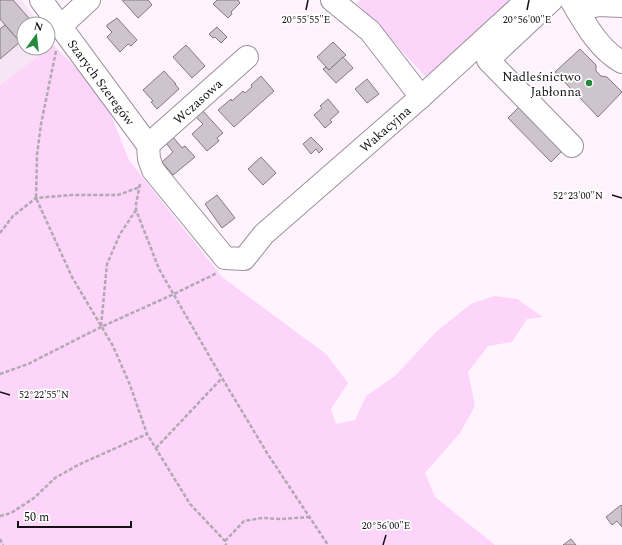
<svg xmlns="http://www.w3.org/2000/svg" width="622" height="545" font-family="Spectral,serif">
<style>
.built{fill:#f6e5f4}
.green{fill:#fdd4fa}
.building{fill:#cec4cd;stroke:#817881}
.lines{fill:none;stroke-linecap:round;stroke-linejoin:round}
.minor-casing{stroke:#9b919a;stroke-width:24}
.path{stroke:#b1a9b1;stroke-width:2.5;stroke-dasharray:4 2;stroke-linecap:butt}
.minor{stroke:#fff;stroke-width:22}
.ticks{fill:none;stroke:#141114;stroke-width:1.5}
.poi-dot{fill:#24893d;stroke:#fff;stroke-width:1.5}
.labels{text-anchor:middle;stroke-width:3.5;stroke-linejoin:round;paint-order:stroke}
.poi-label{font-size:13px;fill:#141114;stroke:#fff;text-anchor:end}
.street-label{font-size:13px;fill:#141114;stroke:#fff}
.ticks-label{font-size:10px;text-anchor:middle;fill:#141114;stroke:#fff;stroke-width:3.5;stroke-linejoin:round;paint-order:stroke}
</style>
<rect width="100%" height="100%" fill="#fff4fe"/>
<polygon class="built" points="0,0 22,0 39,24 24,24 24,48 48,48 48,37 53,45 0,85"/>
<g class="green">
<polygon points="360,0 513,0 427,78 357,3"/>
<polygon points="53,45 102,93 129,160 222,277 326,354 348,383 331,409 336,424 355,420 366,396 395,376 437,331 471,304 494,296 517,299 543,317 527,319 512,342 488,346 468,372 475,406 460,433 425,473 435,497 495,545 0,545 0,85"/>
</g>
<g class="building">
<polygon points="0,0 13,0 34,24 24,24 24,38 20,42 0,19"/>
<polygon points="122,0 148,0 152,5 138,18"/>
<polygon points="217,0 238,0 240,3 231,12 232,14 228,18 213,4"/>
<polygon points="117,18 137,40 131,46 128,44 120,52 107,37 112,32 107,27 107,25"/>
<polygon points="5,25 20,42 0,59 0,29"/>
<polygon points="217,27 227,37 221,43 215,37 213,38 209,34"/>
<polygon points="333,42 346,55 329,70 317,57"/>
<polygon points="186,45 205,66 192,78 173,57"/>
<polygon points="580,49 596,65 596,71 601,76 607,77 622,92 598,117 579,97 582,95 576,89 574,92 555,72"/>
<polygon points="343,57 353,68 336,83 323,69 326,67 329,70"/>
<polygon points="164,71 176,84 175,84 179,89 157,109 151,102 153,101 143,90"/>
<polygon points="261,76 274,91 234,127 218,110 231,99 232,101 243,91 245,93 252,87 251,85"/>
<polygon points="367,79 379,94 367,103 355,89"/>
<polygon points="328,99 339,112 330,120 332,122 325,128 314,115 322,108 320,106"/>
<polygon points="519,107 562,151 551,162 508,118"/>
<polygon points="202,110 223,133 217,138 219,141 207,151 192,134 203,124 195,116"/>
<polygon points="173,137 182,148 185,146 195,157 173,175 162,162 173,152 166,143"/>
<polygon points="311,137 323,149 319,153 316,149 311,154 303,144"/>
<polygon points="261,157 276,173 263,185 248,169"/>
<polygon points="217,195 235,218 222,228 205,204"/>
<polygon points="621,505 622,506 622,527 617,521 612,525 606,517"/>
<polygon points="571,539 576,545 563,545"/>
</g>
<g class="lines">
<defs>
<g id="minor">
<path id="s1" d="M41 0 148 145 149 159 153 170 225 258 244 259 264 234 421 97 527 0"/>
<polyline points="332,0 370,31 421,97"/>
<polyline points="552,0 488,60 572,146"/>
<path d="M571 0C584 22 599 50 622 62"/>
<polyline points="577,10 599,5 622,6"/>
<polyline points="61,26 89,0"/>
<path id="s2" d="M148 145 247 57"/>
</g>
</defs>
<use href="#minor" class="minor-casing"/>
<g class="path">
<polyline points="56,51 41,124 37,155 36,198 72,277 113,346 130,385 147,434 190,504 225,541 226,545"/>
<polyline points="140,184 136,204 136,210 159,269 222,378 267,453 328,545"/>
<polyline points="0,233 13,216 36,198 71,195 118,195 140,187"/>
<polyline points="101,326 107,264 120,234 136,210"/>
<polyline points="0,374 28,364 101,327 174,294 217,273"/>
<polyline points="156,448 222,378"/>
<polyline points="0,516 11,513 34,498 55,478 78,465 147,434"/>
<polyline points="0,539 3,545"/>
<polyline points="225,541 244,521 262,518 281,519 311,517"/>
</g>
<use href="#minor" class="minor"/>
</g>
<path class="ticks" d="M306 10 308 0M527 10 529 0M612 195 622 198M0 392 10 395M383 545 386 535"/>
<circle class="poi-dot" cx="589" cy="83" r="4"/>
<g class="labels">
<g class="poi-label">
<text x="581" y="81">Nadleśnictwo<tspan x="581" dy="15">Jabłonna</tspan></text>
</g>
<g class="street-label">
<text dy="5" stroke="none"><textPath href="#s1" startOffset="102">Szarych Szeregów</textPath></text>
<text dy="5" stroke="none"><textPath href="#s2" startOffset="66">Wczasowa</textPath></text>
<text dy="5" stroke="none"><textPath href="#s1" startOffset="531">Wakacyjna</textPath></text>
</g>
</g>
<g class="ticks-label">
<text x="306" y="23">20°55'55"E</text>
<text x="527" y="23">20°56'00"E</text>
<text x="578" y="199">52°23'00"N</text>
<text x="44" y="398">52°22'55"N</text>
<text x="386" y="529">20°56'00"E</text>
</g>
<g transform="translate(36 36) rotate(15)"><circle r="19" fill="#ffffff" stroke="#a1a0a1"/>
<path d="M0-3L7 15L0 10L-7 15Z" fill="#24893d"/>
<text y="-6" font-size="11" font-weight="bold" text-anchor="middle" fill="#141114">N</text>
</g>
<path d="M18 521v6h113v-6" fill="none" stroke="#141114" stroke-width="2"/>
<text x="24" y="521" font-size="12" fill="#141114" stroke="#ffffff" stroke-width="3" paint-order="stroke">50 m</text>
</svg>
